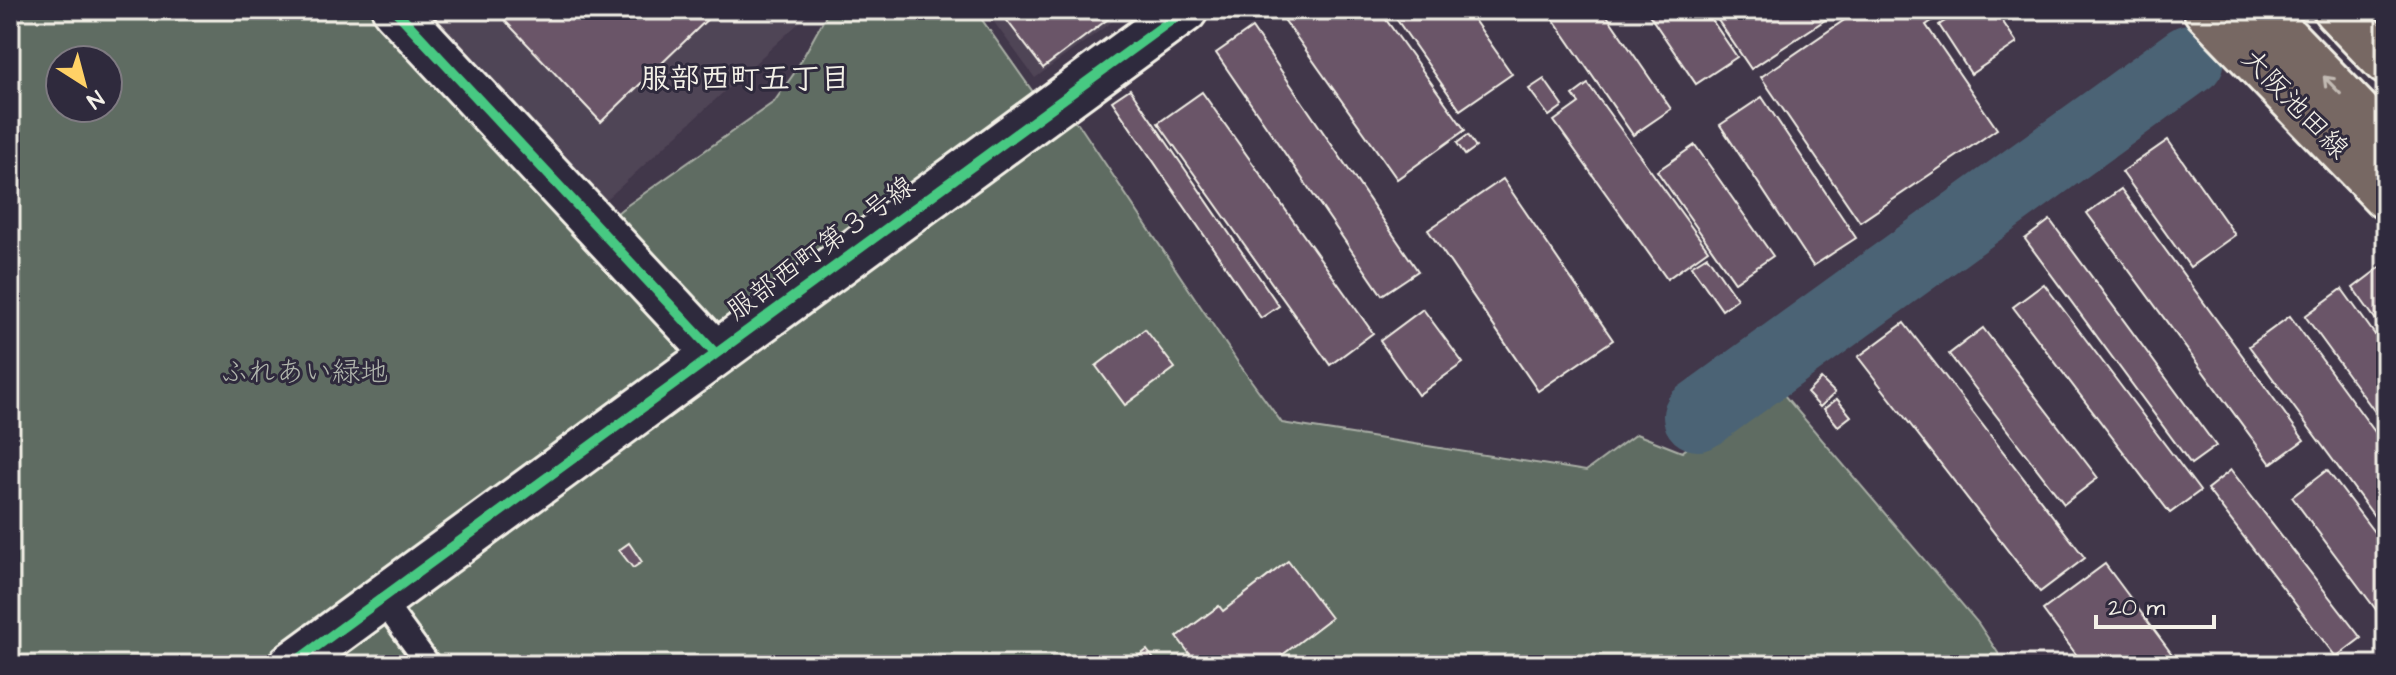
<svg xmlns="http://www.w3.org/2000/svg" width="2396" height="675" font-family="'Architects Daughter','Klee One',sans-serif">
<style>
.built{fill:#504456}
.green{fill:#5e6c62;stroke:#a9aea5;stroke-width:2;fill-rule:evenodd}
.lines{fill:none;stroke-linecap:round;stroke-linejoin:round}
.river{stroke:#4b6475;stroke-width:70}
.building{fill:#6a5468;stroke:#f4f1e8;stroke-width:2}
.lane-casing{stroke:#f4f1e8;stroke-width:28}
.street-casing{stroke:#f4f1e8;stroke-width:50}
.primary-casing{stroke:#f4f1e8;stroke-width:50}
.highway-casing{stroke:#f4f1e8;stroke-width:50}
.lane{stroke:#2f2a3d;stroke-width:22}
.street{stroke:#2f2a3d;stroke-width:44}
.primary{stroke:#776864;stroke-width:44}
.highway{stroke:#776864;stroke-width:44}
.cycleway-casing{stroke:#2f2a3d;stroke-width:15}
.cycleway{stroke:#46c982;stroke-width:10}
.oneway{stroke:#c2bab3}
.labels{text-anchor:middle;stroke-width:6;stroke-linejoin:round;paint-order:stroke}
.street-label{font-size:28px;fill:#f4f1e8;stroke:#2f2a3d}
.park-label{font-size:28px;fill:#b0b5ac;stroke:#2f2a3d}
.neighbourhood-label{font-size:30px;font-weight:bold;fill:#f4f1e8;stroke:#2f2a3d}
</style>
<rect width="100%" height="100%" fill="#41374a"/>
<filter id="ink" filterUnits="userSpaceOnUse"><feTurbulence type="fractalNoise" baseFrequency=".0125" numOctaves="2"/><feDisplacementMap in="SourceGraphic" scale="16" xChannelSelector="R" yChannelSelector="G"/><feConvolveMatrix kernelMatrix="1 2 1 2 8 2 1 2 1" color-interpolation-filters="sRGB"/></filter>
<g filter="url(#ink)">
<g class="built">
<polygon points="423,10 813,10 606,200"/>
<polygon points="985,10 1128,10 1035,78"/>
</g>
<path class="green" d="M10 10H368L585 240 622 209 774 102 795 72 829 10H975L1057 126 1067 120 1078 123 1239 364 1282 423 1586 471 1636 434 1682 452 1773 382 1978 623 2006 665H10ZM60 60H108V108H60Z"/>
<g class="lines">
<polyline class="river" points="1698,416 2190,59"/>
</g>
<g class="building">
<polygon points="495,10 717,10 601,122"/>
<polygon points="999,10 1120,10 1043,68"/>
<polygon points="1294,10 1379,10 1465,130 1397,179 1283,18"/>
<polygon points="1390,10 1467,10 1512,74 1460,110"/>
<polygon points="1547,10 1603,10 1671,109 1633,135"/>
<polygon points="1646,10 1705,10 1737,57 1696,84"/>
<polygon points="1711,10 1840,10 1751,69"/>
<polygon points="1859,10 1948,10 1926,25 1997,129 1860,222 1761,77"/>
<polygon points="1962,10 1995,10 2017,43 1971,74 1939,25"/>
<polygon points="1252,28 1418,271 1382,295 1216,53"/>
<polygon points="1544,79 1563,106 1549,116 1529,89"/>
<polygon points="1588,84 1708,250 1667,279 1554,121 1579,103 1573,95"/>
<polygon points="1130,89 1279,306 1261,318 1112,101"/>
<polygon points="1202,92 1373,333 1330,365 1158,123"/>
<polygon points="1762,97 1856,238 1813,266 1720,125"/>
<polygon points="1468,135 1476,147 1465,155 1457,143"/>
<polygon points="2168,140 2235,235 2190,267 2122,172"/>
<polygon points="1695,145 1773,256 1735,282 1657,171"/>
<polygon points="1503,179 1613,340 1538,391 1428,230"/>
<polygon points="2121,189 2304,440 2271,464 2087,213"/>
<polygon points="2050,220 2216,446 2191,464 2025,239"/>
<polygon points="1707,256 1737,299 1722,310 1691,266"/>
<polygon points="2386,263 2386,334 2353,288"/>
<polygon points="2044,284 2200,491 2170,513 2013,307"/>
<polygon points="2342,289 2386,350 2386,427 2305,316"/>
<polygon points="1423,309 1463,363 1418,395 1380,341"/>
<polygon points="2290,316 2386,447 2386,513 2377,520 2249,346"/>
<polygon points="1904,323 2085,558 2040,592 1858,357"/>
<polygon points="1983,328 2098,478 2064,504 1949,354"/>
<polygon points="1145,329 1175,368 1125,405 1096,366"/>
<polygon points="1821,379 1835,393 1820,407 1807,393"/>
<polygon points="1837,399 1851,416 1838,426 1824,409"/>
<polygon points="2231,470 2361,638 2336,657 2207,489"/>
<polygon points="2327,470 2386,548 2386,617 2383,619 2292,497"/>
<polygon points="629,543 642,562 633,568 619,550"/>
<polygon points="1288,561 1331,618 1269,665 1198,665 1177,637 1219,606 1223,611"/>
<polygon points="2105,564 2180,665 2084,665 2043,610"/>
<polygon points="1147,650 1158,665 1127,665"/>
</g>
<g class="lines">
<defs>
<polyline id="lane" points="381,599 429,665"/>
<g id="street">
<polyline points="395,10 715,353"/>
<polyline points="291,665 1185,10"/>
</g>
<polyline id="primary" points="2206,10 2386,197"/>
<g id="highway">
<polyline points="2259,10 2386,141"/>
<polyline points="2336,10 2386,62"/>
</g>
</defs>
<use href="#lane" class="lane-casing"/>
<use href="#street" class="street-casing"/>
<use href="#primary" class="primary-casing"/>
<use href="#highway" class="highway-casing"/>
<use href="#lane" class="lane"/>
<use href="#street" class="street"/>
<use href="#primary" class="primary"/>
<use href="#highway" class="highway"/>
<defs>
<g id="cycleway">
<polyline points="395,10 715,353"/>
<polyline points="291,665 1185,10"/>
</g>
</defs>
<use href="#cycleway" class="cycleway-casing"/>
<use href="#cycleway" class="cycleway"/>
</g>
<defs><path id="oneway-shaft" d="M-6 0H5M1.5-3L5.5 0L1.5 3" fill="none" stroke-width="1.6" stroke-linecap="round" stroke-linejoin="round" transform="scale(2)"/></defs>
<use class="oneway" href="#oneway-shaft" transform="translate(2332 85) rotate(-134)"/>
</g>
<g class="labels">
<g class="street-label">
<text transform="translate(2296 103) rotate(46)" y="10">大阪池田線</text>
<text transform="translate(820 247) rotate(-36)" y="10">服部西町第３号線</text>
</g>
<g class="park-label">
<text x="304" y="381">ふれあい緑地</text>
</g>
<g class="neighbourhood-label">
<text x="745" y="88">服部西町五丁目</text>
</g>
</g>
<rect width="2396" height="675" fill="none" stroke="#2f2a3d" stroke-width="40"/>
<rect x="20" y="20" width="2356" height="635" fill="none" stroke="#f4f1e8" stroke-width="3" filter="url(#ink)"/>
<g transform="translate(84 84) rotate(144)"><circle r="38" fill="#2f2a3d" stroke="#7e7a81" stroke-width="2"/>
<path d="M0-6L14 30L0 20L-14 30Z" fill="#ffd166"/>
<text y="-12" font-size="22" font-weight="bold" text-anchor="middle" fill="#f4f1e8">N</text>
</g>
<path d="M2096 615v12h118v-12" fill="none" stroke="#f4f1e8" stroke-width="4"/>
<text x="2108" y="615" font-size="24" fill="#f4f1e8" stroke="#2f2a3d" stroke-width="6" paint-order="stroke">20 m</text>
</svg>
